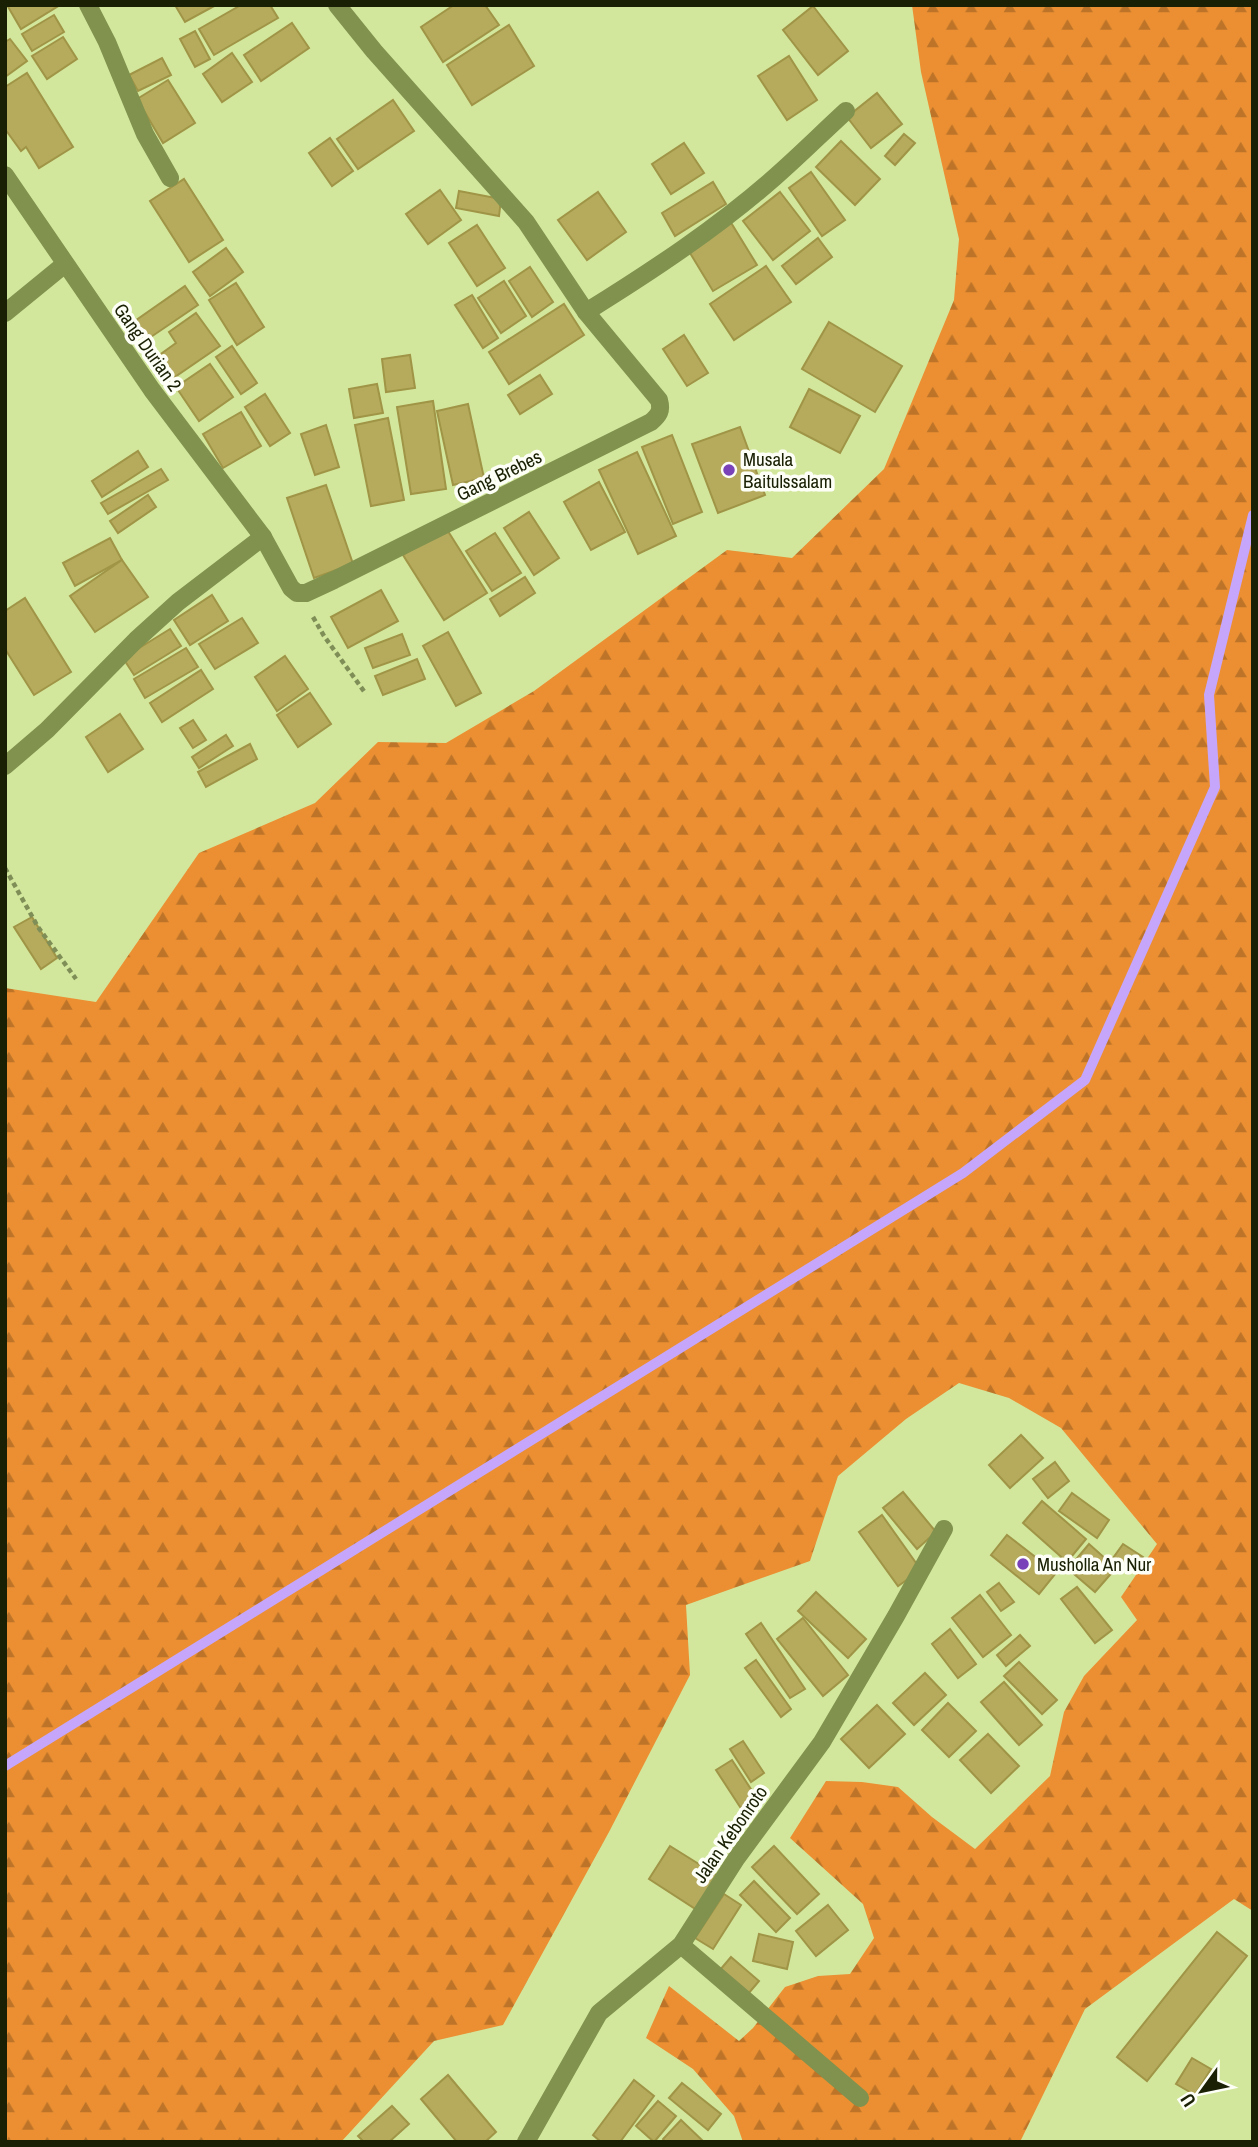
<svg xmlns="http://www.w3.org/2000/svg" width="1258" height="2147" font-family="'Archivo Narrow',sans-serif">
<style>
.forest{fill:url(#forest-firs)}
.lines{fill:none;stroke-linecap:round;stroke-linejoin:round}
.stream{stroke:#c6a6fa;stroke-width:10}
.building{fill:#b6ab5d;stroke:#a09446;stroke-width:2}
.path{stroke:#7f8e57;stroke-width:4.5;stroke-dasharray:5 3.5;stroke-linecap:butt}
.minor{stroke:#80924e;stroke-width:18}
.poi-dot{fill:#7942b9;stroke:#fdfff7;stroke-width:2.5}
.labels{text-anchor:middle;stroke-width:7;stroke-linejoin:round;paint-order:stroke}
.street-label{font-size:19px;fill:#192003;stroke:#fdfff7}
.poi-label{font-size:19px;fill:#192003;stroke:#fdfff7;text-anchor:start}
</style>
<defs>
<pattern id="forest-firs" width="22" height="20" patternUnits="userSpaceOnUse" patternTransform="scale(1.75)"><rect width="22" height="20" fill="#eb8f32"/><path d="M5 1l3.5 6h-7zM16 11l3.5 6h-7z" fill="#be7428"/></pattern>
</defs>
<rect width="100%" height="100%" fill="#d2e79c"/>
<polygon class="forest" points="912,5 1253,5 1253,1911 1234,1899 1085,2009 1020,2142 743,2142 734,2116 693,2069 646,2038 669,1986 739,2041 753,2028 785,1987 818,1976 850,1974 874,1938 863,1904 790,1838 826,1781 862,1782 898,1787 932,1817 975,1849 1050,1776 1064,1712 1084,1676 1137,1620 1121,1597 1157,1544 1061,1428 1009,1398 959,1383 906,1419 838,1476 810,1561 686,1605 690,1675 609,1832 503,2025 434,2041 341,2142 5,2142 5,988 96,1002 199,853 315,803 378,742 446,743 534,691 727,550 792,558 884,469 954,300 959,239 921,72"/>
<g class="lines">
<polyline class="stream" points="5,1766 963,1173 1085,1080 1215,787 1209,695 1253,515"/>
</g>
<g class="building">
<polygon points="7,5 60,5 21,29"/>
<polygon points="175,5 216,5 185,22"/>
<polygon points="241,5 270,5 278,18 214,55 199,29"/>
<polygon points="454,5 485,5 499,25 443,62 421,27"/>
<polygon points="813,6 848,51 818,75 783,30"/>
<polygon points="54,15 64,32 32,51 22,34"/>
<polygon points="292,23 309,48 261,81 244,55"/>
<polygon points="509,25 534,66 472,105 447,65"/>
<polygon points="195,31 210,59 195,67 180,39"/>
<polygon points="63,37 77,59 47,79 32,56"/>
<polygon points="10,39 27,61 5,77 5,42"/>
<polygon points="232,53 252,82 222,102 203,74"/>
<polygon points="789,56 817,100 787,120 758,76"/>
<polygon points="162,58 171,75 138,91 129,75"/>
<polygon points="27,73 73,147 39,168 26,147 21,151 5,129 5,87"/>
<polygon points="168,80 195,123 163,143 137,99"/>
<polygon points="877,93 902,124 871,148 847,117"/>
<polygon points="393,100 414,131 358,169 337,139"/>
<polygon points="904,134 915,143 895,165 885,156"/>
<polygon points="330,138 353,171 332,186 309,153"/>
<polygon points="841,141 880,179 855,205 816,167"/>
<polygon points="684,143 704,173 671,194 652,164"/>
<polygon points="811,172 845,220 822,236 789,188"/>
<polygon points="184,179 223,240 189,262 150,201"/>
<polygon points="713,182 726,204 675,236 662,213"/>
<polygon points="440,190 461,220 428,244 406,214"/>
<polygon points="459,191 501,199 499,216 456,208"/>
<polygon points="598,192 626,232 587,260 558,220"/>
<polygon points="780,192 810,231 773,260 743,221"/>
<polygon points="730,221 757,265 713,291 687,248"/>
<polygon points="477,225 505,268 477,286 449,243"/>
<polygon points="818,238 832,257 796,284 782,266"/>
<polygon points="226,248 243,272 210,296 193,272"/>
<polygon points="766,266 791,302 734,340 710,304"/>
<polygon points="530,267 553,302 532,317 509,281"/>
<polygon points="504,281 526,316 501,333 478,298"/>
<polygon points="236,283 264,327 237,345 209,300"/>
<polygon points="185,286 198,305 145,341 132,323"/>
<polygon points="472,295 498,338 483,348 455,305"/>
<polygon points="564,304 584,335 509,384 489,352"/>
<polygon points="196,313 220,346 166,383 151,361 176,343 169,332"/>
<polygon points="829,322 902,366 875,412 802,369"/>
<polygon points="684,335 708,373 687,386 663,349"/>
<polygon points="232,346 257,383 241,394 216,357"/>
<polygon points="410,355 415,388 386,392 382,359"/>
<polygon points="210,364 233,397 199,421 176,387"/>
<polygon points="540,375 552,394 520,414 508,395"/>
<polygon points="377,384 383,413 354,418 349,389"/>
<polygon points="809,389 860,416 840,453 790,427"/>
<polygon points="265,394 290,433 270,446 245,407"/>
<polygon points="433,401 446,489 411,494 397,407"/>
<polygon points="468,404 484,478 453,485 437,411"/>
<polygon points="241,412 261,446 223,468 203,434"/>
<polygon points="388,418 404,500 371,506 355,425"/>
<polygon points="326,425 339,467 315,475 301,434"/>
<polygon points="740,427 765,495 718,513 692,444"/>
<polygon points="672,435 702,512 673,524 642,447"/>
<polygon points="138,451 148,467 102,497 92,481"/>
<polygon points="637,452 676,536 638,554 599,470"/>
<polygon points="161,469 168,480 108,514 101,503"/>
<polygon points="599,482 625,532 591,550 564,502"/>
<polygon points="326,485 353,564 314,578 287,498"/>
<polygon points="148,495 156,507 118,533 110,521"/>
<polygon points="529,512 559,558 534,575 504,528"/>
<polygon points="446,528 487,593 444,620 403,555"/>
<polygon points="495,533 521,573 492,591 466,551"/>
<polygon points="110,538 122,560 75,586 63,563"/>
<polygon points="122,560 148,597 95,632 70,596"/>
<polygon points="525,577 535,593 500,616 490,599"/>
<polygon points="381,590 398,621 348,648 331,617"/>
<polygon points="212,595 228,621 190,645 174,620"/>
<polygon points="25,598 71,672 34,695 5,649 5,611"/>
<polygon points="242,618 258,643 215,669 199,644"/>
<polygon points="170,629 181,646 134,675 123,658"/>
<polygon points="448,632 481,693 456,706 423,646"/>
<polygon points="402,634 410,655 373,668 365,648"/>
<polygon points="186,648 198,667 145,698 134,679"/>
<polygon points="285,656 308,689 277,711 255,677"/>
<polygon points="417,659 425,679 383,695 375,676"/>
<polygon points="201,670 213,689 162,722 150,703"/>
<polygon points="310,693 331,724 298,747 277,715"/>
<polygon points="120,714 143,749 108,772 86,737"/>
<polygon points="193,720 206,740 193,748 180,728"/>
<polygon points="226,735 233,746 199,768 192,757"/>
<polygon points="250,744 257,759 206,787 198,772"/>
<polygon points="32,917 57,958 41,969 14,927"/>
<polygon points="1021,1435 1043,1458 1010,1488 989,1465"/>
<polygon points="1055,1462 1069,1481 1048,1498 1033,1479"/>
<polygon points="903,1492 936,1532 917,1549 883,1508"/>
<polygon points="1072,1493 1109,1520 1097,1538 1059,1511"/>
<polygon points="1042,1501 1086,1539 1067,1562 1023,1523"/>
<polygon points="882,1515 921,1570 898,1586 859,1532"/>
<polygon points="1007,1535 1056,1573 1039,1594 991,1555"/>
<polygon points="1089,1544 1116,1568 1095,1592 1068,1569"/>
<polygon points="1123,1544 1143,1557 1133,1572 1113,1558"/>
<polygon points="999,1583 1014,1602 1001,1611 987,1592"/>
<polygon points="1077,1587 1112,1630 1095,1643 1061,1599"/>
<polygon points="816,1592 866,1639 848,1658 798,1611"/>
<polygon points="980,1595 1011,1635 983,1657 952,1618"/>
<polygon points="803,1618 848,1675 823,1696 777,1639"/>
<polygon points="761,1623 805,1689 790,1698 746,1634"/>
<polygon points="950,1629 976,1664 958,1678 932,1644"/>
<polygon points="1020,1635 1030,1646 1006,1666 997,1655"/>
<polygon points="756,1660 791,1709 781,1717 745,1668"/>
<polygon points="1019,1662 1057,1700 1042,1714 1004,1676"/>
<polygon points="925,1673 946,1695 914,1725 893,1703"/>
<polygon points="1004,1682 1042,1725 1019,1745 981,1702"/>
<polygon points="948,1703 976,1731 949,1757 922,1730"/>
<polygon points="877,1705 905,1734 869,1768 841,1739"/>
<polygon points="988,1734 1019,1766 991,1793 960,1760"/>
<polygon points="743,1741 764,1773 751,1782 730,1749"/>
<polygon points="732,1760 758,1800 742,1810 716,1770"/>
<polygon points="670,1846 718,1876 697,1910 649,1879"/>
<polygon points="774,1846 819,1894 797,1914 752,1867"/>
<polygon points="754,1881 790,1918 776,1932 740,1895"/>
<polygon points="724,1894 741,1905 713,1949 695,1938"/>
<polygon points="828,1905 848,1930 816,1956 796,1931"/>
<polygon points="1217,1932 1247,1956 1147,2081 1117,2057"/>
<polygon points="759,1934 793,1942 787,1969 753,1961"/>
<polygon points="731,1957 759,1981 748,1994 720,1970"/>
<polygon points="1192,2058 1211,2069 1195,2095 1176,2084"/>
<polygon points="448,2075 496,2132 485,2142 457,2142 421,2099"/>
<polygon points="634,2080 654,2096 620,2142 601,2142 593,2135"/>
<polygon points="682,2083 721,2114 708,2130 669,2098"/>
<polygon points="658,2101 676,2116 654,2142 636,2126"/>
<polygon points="392,2106 409,2124 389,2142 364,2142 358,2136"/>
<polygon points="681,2120 704,2142 665,2142 663,2139"/>
</g>
<g class="lines">
<g class="path">
<polyline points="313,617 324,636 366,694"/>
<polyline points="5,868 38,927 76,979"/>
</g>
<g class="minor">
<polyline points="88,5 107,42 145,134 170,178"/>
<path d="M5 175 152 390 263 537 291 588 297 593H306L334 580 651 422C659 415 662 411 659 400L586 312 526 222 374 51 337 5"/>
<path d="M586 312C652 271 717 228 775 177 799 156 822 133 846 111"/>
<polyline points="5,313 65,264"/>
<polyline points="5,766 47,730 136,640 178,602 263,537"/>
<polyline points="681,1945 860,2098"/>
<polyline points="526,2142 599,2013 681,1945 736,1859 822,1742 896,1616 944,1529"/>
</g>
</g>
<g class="poi-dot">
<circle cx="729" cy="470" r="7"/>
<circle cx="1023" cy="1564" r="7"/>
</g>
<g class="labels">
<g class="street-label">
<text transform="translate(148 347) rotate(55)" y="7">Gang Durian 2</text>
<text transform="translate(499 475) rotate(-26)" y="7">Gang Brebes</text>
<text transform="translate(730 1834) rotate(-55)" y="7">Jalan Kebonroto</text>
</g>
<g class="poi-label">
<text x="743" y="466">Musala<tspan x="743" dy="22">Baitulssalam</tspan></text>
<text x="1037" y="1571">Musholla An Nur</text>
</g>
</g>
<rect width="1258" height="2147" fill="none" stroke="#192003" stroke-width="14"/>
<g transform="translate(1202 2091) rotate(237)" stroke="#fdfff7" stroke-width="5" paint-order="stroke">
<path d="M0-5L12 26L0 18L-12 26Z" fill="#192003"/>
<text y="-10" font-size="19" font-weight="bold" text-anchor="middle" fill="#192003">U</text>
</g>
</svg>
